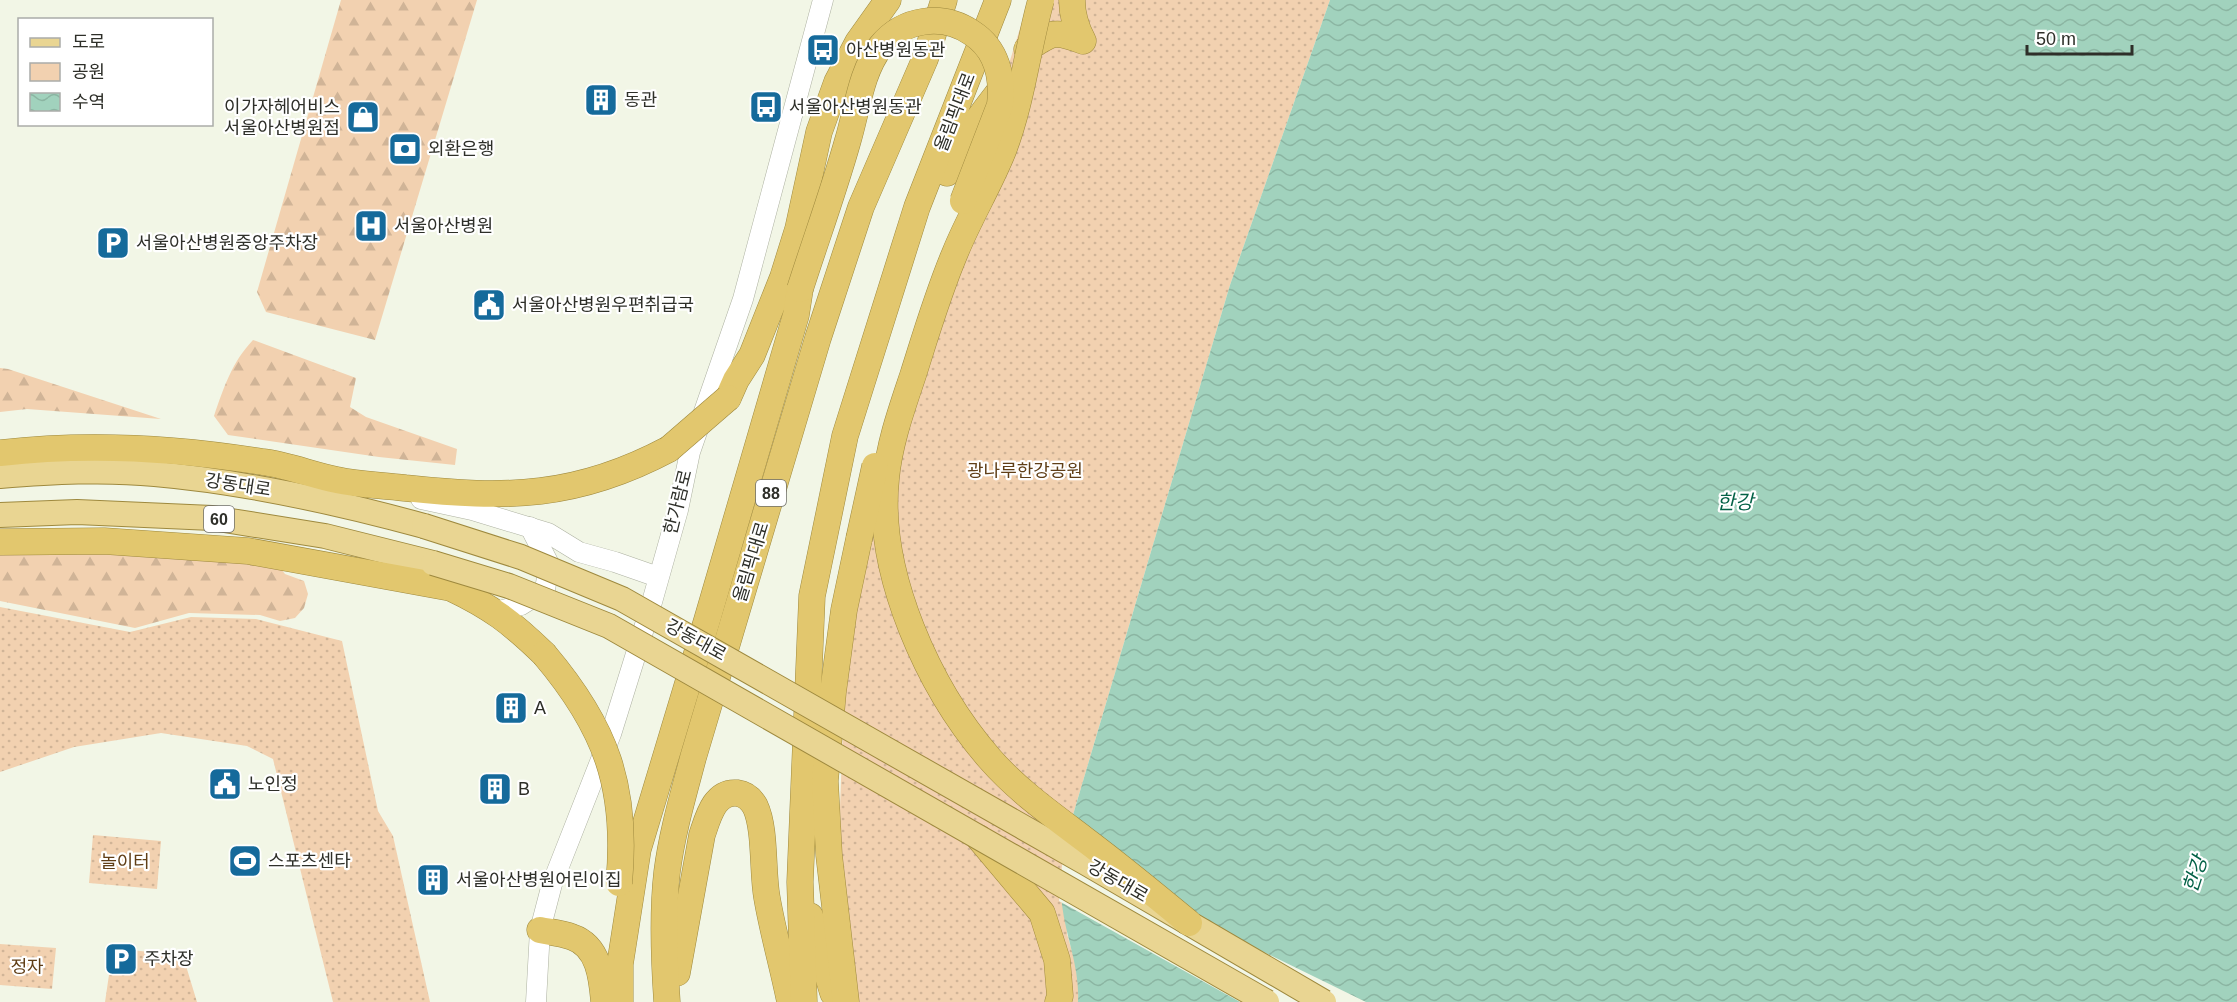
<svg xmlns="http://www.w3.org/2000/svg" width="2237" height="1002" font-family="Helvetica,'Noto Sans KR',sans-serif">
<style>
.green{fill:url(#green-dots)}
.forest{fill:url(#forest-firs)}
.water{fill:url(#water-waves)}
.pier{fill:#f2f6e6}
.lines{fill:none;stroke-linecap:round;stroke-linejoin:round}
.tertiary-casing{stroke:#adb1a1;stroke-width:21}
.primary-casing{stroke:#9e893e;stroke-width:26}
.trunk-casing{stroke:#9e893e;stroke-width:27}
.tertiary{stroke:#fff;stroke-width:20}
.primary{stroke:#e9d592;stroke-width:24}
.trunk{stroke:#e2c76e;stroke-width:26}
.primary-bridge-casing{stroke:#9e893e;stroke-width:26;stroke-linecap:butt}
.trunk-bridge-casing{stroke:#9e893e;stroke-width:27;stroke-linecap:butt}
.primary-bridge{stroke:#e9d592;stroke-width:24}
.trunk-bridge{stroke:#e2c76e;stroke-width:26}
.labels{text-anchor:middle;stroke-width:4.5;stroke-linejoin:round;paint-order:stroke}
.shield{fill:#fff;stroke:#6d6d69;stroke-width:1.5}
.shield-label{font-size:16px;font-weight:bold;fill:#2e2f29}
.poi-label{font-size:18px;fill:#2e2f29;stroke:#fff;text-anchor:start}
.street-label{font-size:18px;fill:#2e2f29;stroke:#fff}
.park-label{font-size:18px;fill:#603e16;stroke:#fff}
.water-label{font-size:20px;font-style:italic;fill:#046247;stroke:#fff}
</style>
<defs>
<pattern id="green-dots" width="8" height="8" patternUnits="userSpaceOnUse" patternTransform="scale(1.5)"><rect width="8" height="8" fill="#f2d1b0"/><path d="M2 2h.1M6 6h.1" fill="none" stroke="#d0b497" stroke-width="1.8" stroke-linecap="round"/></pattern>
<pattern id="forest-firs" width="22" height="20" patternUnits="userSpaceOnUse" patternTransform="scale(1.5)"><rect width="22" height="20" fill="#f2d1b0"/><path d="M5 1l3.5 6h-7zM16 11l3.5 6h-7z" fill="#d0b497"/></pattern>
<pattern id="water-waves" width="16" height="10" patternUnits="userSpaceOnUse" patternTransform="scale(1.5)"><rect width="16" height="10" fill="#a1d2bd"/><path d="M0 5q4-4 8 0t8 0" fill="none" stroke="#8bb5a2"/></pattern>
</defs>
<rect width="100%" height="100%" fill="#f2f6e6"/>
<g class="green">
<polygon points="1029,0 1330,0 1230,285 1070,825 1067,934 1076,965 1079,985 1078,1002 856,1002 842,884 840,808 846,645 860,536"/>
<polygon points="0,607 130,632 191,617 256,619 342,641 378,811 393,836 430,1002 333,1002 273,759 247,746 161,733 74,747 0,772"/>
<polygon points="93,835 161,841 157,889 89,883"/>
<polygon points="0,944 56,948 52,989 0,985"/>
<polygon points="132,950 183,956 197,1002 105,1002 110,968 129,970"/>
</g>
<g class="forest">
<polygon points="341,0 477,0 375,340 266,312 257,292"/>
<path d="M253 340 356 378 350 407 366 417 457 449 455 465 379 457 228 435 214 416C224 387 232 362 253 340Z"/>
<polygon points="0,368 8,369 161,419 27,409 0,412"/>
<polygon points="106,544 276,562 285,574 304,581 308,594 304,608 295,618 280,621 260,615 189,613 135,628 0,601 0,551"/>
</g>
<path class="water" d="M1330 0H2237V1002H1078C1080 968 1066 938 1062 905 1060 882 1068 848 1070 825L1230 285Z"/>
<polygon class="pier" points="1064,843 1192,917 1366,1002 1240,1002 1059,901"/>
<g class="lines">
<defs>
<g id="tertiary">
<polyline points="421,499 472,510 548,533 579,552 615,562 658,577"/>
<polyline points="496,612 521,605 545,590 549,564 530,527"/>
<polyline points="536,1002 540,930 552,884 611,734 650,609 678,510 690,452 743,299 823,0"/>
</g>
<g id="primary">
<path d="M0 476C52 472 104 469 155 474 247 482 336 502 424 526"/>
<polyline points="0,515 77,512 212,518 325,536 433,563"/>
</g>
<g id="trunk">
<path d="M1027 49C1052 32 1054 30 1083 41 1076 28 1072 15 1072 0"/>
<path d="M947 173C961 139 983 113 1005 84"/>
<polyline points="728,398 736,380 752,355 783,277 798,229 819,132 837,82 858,42 888,0"/>
<path d="M0 453C86 443 177 448 263 462 288 465 312 475 337 480 359 485 383 485 405 488 506 499 577 498 669 449"/>
<path d="M0 542 104 541 248 551 451 588C491 607 511 622 544 654"/>
<polyline points="979,838 1042,913 1057,960 1060,996 1058,1002"/>
<polyline points="810,916 833,993"/>
<path d="M540 930C550 932 562 933 572 937 599 946 602 978 604 1002"/>
<path d="M677 973 702 835C708 818 714 791 737 793 745 794 751 799 755 806 766 829 762 872 767 898 773 933 783 967 790 1002"/>
<polyline points="620,1002 620,964 638,849 707,620 796,315 800,289"/>
<path d="M667 1002C664 959 662 915 667 872 672 833 683 796 693 758L818 338 861 207 925 59 944 0"/>
<polyline points="804,1002 800,882 812,596 845,436 917,207 998,0"/>
<polyline points="846,1002 829,855 825,781 833,692 844,610 859,539"/>
</g>
</defs>
<use href="#tertiary" class="tertiary-casing"/>
<use href="#primary" class="primary-casing"/>
<use href="#trunk" class="trunk-casing"/>
<use href="#tertiary" class="tertiary"/>
<use href="#primary" class="primary"/>
<use href="#trunk" class="trunk"/>
<defs>
<g id="primary-bridge">
<polyline points="424,526 521,557 622,599 1086,863 1324,1002"/>
<polyline points="433,563 509,586 609,626 1267,1002"/>
</g>
<g id="trunk-bridge">
<path d="M1041 0C1027 51 1022 101 1003 151 989 186 969 218 955 253 938 293 926 334 913 375 902 408 889 444 886 479 876 573 929 689 990 759 1017 790 1051 814 1084 839 1120 866 1154 894 1189 923"/>
<path d="M800 289C816 239 834 190 848 140 857 110 861 71 881 46 904 18 943 13 972 33 997 49 1003 77 1000 105L963 201"/>
<polyline points="669,449 728,398"/>
<polyline points="859,539 875,466"/>
<path d="M544 654C606 727 628 787 619 883"/>
</g>
</defs>
<use href="#primary-bridge" class="primary-bridge-casing"/>
<use href="#trunk-bridge" class="trunk-bridge-casing"/>
<use href="#primary-bridge" class="primary-bridge"/>
<use href="#trunk-bridge" class="trunk-bridge"/>
</g>
<defs>
<symbol id="bus-square" viewBox="-11 -11 22 22"><rect x="-9" y="-9" width="18" height="18" rx="4" fill="#156a9b" stroke="#fff"/><path d="M-5-6H5V4H4V6H2V4H-2V6H-4V4H-5ZM-3.5-4V0h7V-4ZM-3.5 1.2v1.5H-2V1.2ZM2 1.2v1.5H3.5V1.2Z" fill="#fff"/></symbol>
<symbol id="building-square" viewBox="-11 -11 22 22"><rect x="-9" y="-9" width="18" height="18" rx="4" fill="#156a9b" stroke="#fff"/><path d="M-4-6H4V6H1V3H-1V6H-4ZM-2.5-4.3h1.7v1.8h-1.7ZM.8-4.3h1.7v1.8H.8ZM-2.5-1h1.7V.8h-1.7ZM.8-1h1.7V.8H.8Z" fill="#fff"/></symbol>
<symbol id="shop-square" viewBox="-11 -11 22 22"><rect x="-9" y="-9" width="18" height="18" rx="4" fill="#156a9b" stroke="#fff"/><path d="M-5-2.5h2.3a2.7 3.5 0 0 1 5.4 0H5L5.5 6h-11ZM-1.5-2.5h3a1.5 2.3 0 0 0-3 0Z" fill="#fff"/></symbol>
<symbol id="bank-square" viewBox="-11 -11 22 22"><rect x="-9" y="-9" width="18" height="18" rx="4" fill="#156a9b" stroke="#fff"/><path d="M-6-4H6V4H-6ZM0-2.3a2.3 2.3 0 1 0 0 4.6a2.3 2.3 0 1 0 0-4.6Z" fill="#fff"/></symbol>
<symbol id="hospital-square" viewBox="-11 -11 22 22"><rect x="-9" y="-9" width="18" height="18" rx="4" fill="#156a9b" stroke="#fff"/><path d="M-5-5h3v3.5h4V-5h3V5h-3V1.5h-4V5h-3Z" fill="#fff"/></symbol>
<symbol id="parking-square" viewBox="-11 -11 22 22"><rect x="-9" y="-9" width="18" height="18" rx="4" fill="#156a9b" stroke="#fff"/><path d="M-3.5-5.5H1a3.5 3.5 0 0 1 0 7H-1V5.5H-3.5ZM-1-3.4V-.6H.8a1.4 1.4 0 0 0 0-2.8Z" fill="#fff"/></symbol>
<symbol id="civic-square" viewBox="-11 -11 22 22"><rect x="-9" y="-9" width="18" height="18" rx="4" fill="#156a9b" stroke="#fff"/><path d="M-.6-6.5H3V-4.5H.6V-3L4-1V1h2V6H-6V1h2V-1L-.6-3ZM-1.2 2.5V6h2.4V2.5Z" fill="#fff"/></symbol>
<symbol id="stadium-square" viewBox="-11 -11 22 22"><rect x="-9" y="-9" width="18" height="18" rx="4" fill="#156a9b" stroke="#fff"/><path d="M0-5a6.5 5 0 1 0 0 10a6.5 5 0 1 0 0-10ZM-3.5-1.8h7v3.6h-7Z" fill="#fff"/></symbol>
</defs>
<g fill-rule="evenodd">
<use href="#bus-square" x="804" y="31" width="38" height="38"/>
<use href="#building-square" x="582" y="81" width="38" height="38"/>
<use href="#bus-square" x="747" y="88" width="38" height="38"/>
<use href="#shop-square" x="344" y="98" width="38" height="38"/>
<use href="#bank-square" x="386" y="130" width="38" height="38"/>
<use href="#hospital-square" x="352" y="207" width="38" height="38"/>
<use href="#parking-square" x="94" y="224" width="38" height="38"/>
<use href="#civic-square" x="470" y="286" width="38" height="38"/>
<use href="#building-square" x="492" y="689" width="38" height="38"/>
<use href="#civic-square" x="206" y="765" width="38" height="38"/>
<use href="#building-square" x="476" y="770" width="38" height="38"/>
<use href="#stadium-square" x="226" y="842" width="38" height="38"/>
<use href="#building-square" x="414" y="861" width="38" height="38"/>
<use href="#parking-square" x="102" y="940" width="38" height="38"/>
</g>
<g class="labels">
<g class="shield">
<rect x="756" y="480" width="30" height="26" rx="4.5"/>
<rect x="204" y="506" width="30" height="26" rx="4.5"/>
</g>
<g class="shield-label">
<text x="771" y="499">88</text>
<text x="219" y="525">60</text>
</g>
<g class="poi-label">
<text x="846" y="56">아산병원동관</text>
<text x="624" y="106">동관</text>
<text x="340" y="113" text-anchor="end">이가자헤어비스<tspan x="340" dy="21">서울아산병원점</tspan></text>
<text x="789" y="113">서울아산병원동관</text>
<text x="428" y="155">외환은행</text>
<text x="394" y="232">서울아산병원</text>
<text x="136" y="249">서울아산병원중앙주차장</text>
<text x="512" y="311">서울아산병원우편취급국</text>
<text x="534" y="714">A</text>
<text x="248" y="790">노인정</text>
<text x="518" y="795">B</text>
<text x="268" y="867">스포츠센타</text>
<text x="456" y="886">서울아산병원어린이집</text>
<text x="144" y="965">주차장</text>
</g>
<g class="street-label">
<text transform="translate(955 112) rotate(-69)" y="6">올림픽대로</text>
<text transform="translate(238 485) rotate(9)" y="6">강동대로</text>
<text transform="translate(678 502) rotate(-76)" y="6">한가람로</text>
<text transform="translate(751 562) rotate(-73)" y="6">올림픽대로</text>
<text transform="translate(696 640) rotate(29)" y="6">강동대로</text>
<text transform="translate(1118 881) rotate(30)" y="6">강동대로</text>
</g>
<g class="park-label">
<text x="1025" y="477">광나루한강공원</text>
<text x="125" y="868">놀이터</text>
<text x="27" y="973">정자</text>
</g>
<g class="water-label">
<text x="1735" y="509">한강</text>
<text transform="translate(2195 874) rotate(-72)" y="7">한강</text>
</g>
</g>
<rect x="18" y="18" width="195" height="108" fill="#ffffff" stroke="#abaca9" stroke-width="1.5"/>
<rect x="30" y="38" width="30" height="9" fill="#e9d592" stroke="#abaca9" stroke-width="1.5"/>
<text x="72" y="48" font-size="18" fill="#2e2f29">도로</text>
<rect x="30" y="63" width="30" height="18" fill="#f2d1b0" stroke="#abaca9" stroke-width="1.5"/>
<text x="72" y="78" font-size="18" fill="#2e2f29">공원</text>
<rect x="30" y="93" width="30" height="18" fill="url(#water-waves)" stroke="#abaca9" stroke-width="1.5"/>
<text x="72" y="108" font-size="18" fill="#2e2f29">수역</text>
<path d="M2027 45v9h105v-9" fill="none" stroke="#2e2f29" stroke-width="3"/>
<text x="2036" y="45" font-size="18" fill="#2e2f29" stroke="#ffffff" stroke-width="4.5" paint-order="stroke">50 m</text>
</svg>
